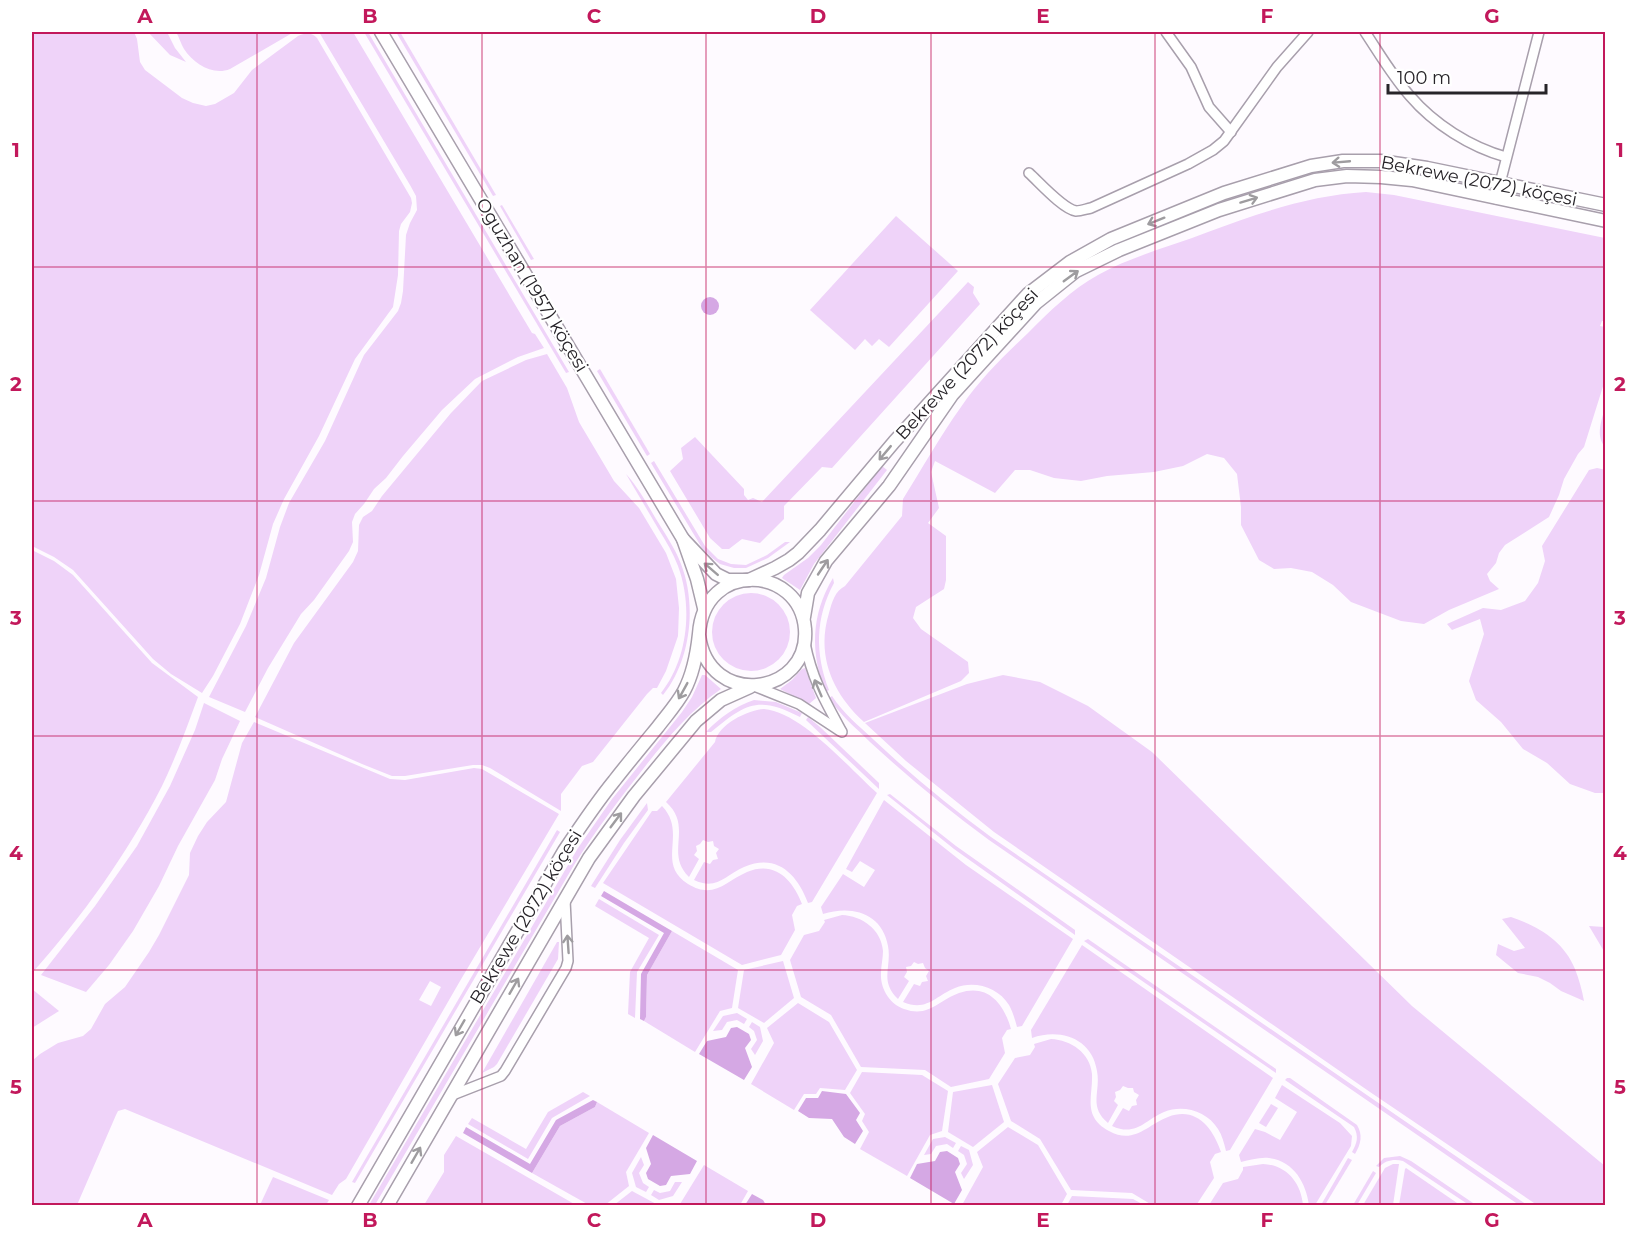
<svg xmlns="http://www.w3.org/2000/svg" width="1637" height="1237" font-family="Montserrat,sans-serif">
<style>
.green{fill:#efd3f9;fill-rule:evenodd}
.water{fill:#d5a8e4}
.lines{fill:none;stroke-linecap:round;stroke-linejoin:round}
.street-casing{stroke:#a89fac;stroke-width:12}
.secondary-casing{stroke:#a89fac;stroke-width:15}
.street{stroke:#fff;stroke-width:9}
.secondary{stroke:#fff;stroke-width:12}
.oneway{stroke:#9e9c9f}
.grid{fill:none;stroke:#c2185b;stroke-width:1.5;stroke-opacity:0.55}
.labels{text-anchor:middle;stroke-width:4.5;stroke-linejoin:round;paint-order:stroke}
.street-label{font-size:18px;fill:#272429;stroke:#fff}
.neatline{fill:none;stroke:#c2185b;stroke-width:2}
.grid-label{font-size:20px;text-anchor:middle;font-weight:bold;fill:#c2185b}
</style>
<rect width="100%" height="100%" fill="#fefaff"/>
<g class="green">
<path d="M32 32H134L137 39 140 62 145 70 182 98 193 103 206 106 215 104 234 93 252 70 298 36C305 33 311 32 317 38L411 198 412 203 410 212 401 224 399 231 398 275 393 307 355 359 319 436 284 499 273 524 259 575 240 624 213 676 202 693 171 674 153 659 73 570 54 557 32 546Z"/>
<polygon points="148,32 167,32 175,48 186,62 170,55"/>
<path d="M176 32H294L230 69C213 76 194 64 184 49 181 44 179 37 176 32Z"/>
<polygon points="319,32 353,32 532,333 535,334 544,348 518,357 475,379 442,410 403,456 386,478 374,489 364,504 355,514 352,522 353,542 349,551 314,600 301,614 268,668 245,712 209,697 246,626 266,578 280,527 289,503 325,441 364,355 398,311 401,303 403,291 406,235 410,223 417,210 416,196 410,185"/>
<polygon points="364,32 368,32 569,372 566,373"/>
<polygon points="396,32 400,32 496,195 493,196"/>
<path d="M1366 192 1394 195 1605 238V321H1602L1600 326 1605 327V380L1584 447 1578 454 1564 479 1559 495 1549 517 1505 545 1499 553 1496 563 1487 574 1490 581 1499 589 1449 610 1424 624 1401 621 1351 602 1333 585 1312 572 1291 568 1274 569 1259 560 1241 525V507L1237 474 1224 458 1207 454 1183 466 1154 472 1107 476 1081 481 1054 478 1030 470H1015L995 493 935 461 931 472 939 508 928 523 946 536V580L944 589 916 607 913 618 921 629 968 662 969 673 961 681 864 722C832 693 816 655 829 613 832 602 835 591 845 586L902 516 903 499C922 469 940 436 961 407 980 379 1004 356 1028 333 1049 312 1072 289 1098 275 1132 256 1172 246 1208 232 1259 213 1311 195 1366 192Z"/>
<polygon points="502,205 534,259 531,260 500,206"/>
<polygon points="896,216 958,271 889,347 879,339 872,346 865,339 855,350 810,310"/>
<polygon points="968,282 974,287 973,293 980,304 832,468 822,467 784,506 784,519 760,543 742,539 729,549 722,549 710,538 670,471 683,459 681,448 695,437 744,489 744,495 748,500 753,498 762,502"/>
<polygon points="547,354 567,388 579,422 614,481 639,508 666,553 676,579 679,608 678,636 666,671 657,688 653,688 647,694 593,762 582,766 561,794 561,811 490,768 482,765 473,765 405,776 392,776 362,764 255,717 294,643 353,562 358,551 359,525 363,517 372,511 382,496 451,413 482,381 526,360"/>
<polygon points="600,369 650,454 647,456 597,371"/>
<path d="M1605 407V447C1595 435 1602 420 1605 407Z"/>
<polygon points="654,461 705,546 718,559 731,564 746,565 767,555 785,542 790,542 768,558 746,568 734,568 720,564 712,558 702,548 651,463"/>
<polygon points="882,466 887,470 814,564 800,590 782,578 784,575 808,558 821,545"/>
<polygon points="1597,468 1606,470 1606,793 1595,793 1570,784 1547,763 1523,749 1501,722 1476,700 1469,681 1484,634 1480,619 1452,630 1447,624 1483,608 1501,610 1525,601 1538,583 1545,561 1542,546 1589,470"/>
<path d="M626 474C638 487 647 504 656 519 665 534 675 548 681 564 697 605 691 660 663 695L661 693C688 659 693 607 678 566 673 553 666 541 659 530 648 511 637 493 626 474Z"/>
<path d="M32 550 54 561 73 575 152 663 198 697C187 727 176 757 162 786 128 853 82 917 32 973Z"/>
<path d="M833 578 834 583C815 618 815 654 829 690L826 692C810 654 811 614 833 578Z"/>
<circle cx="751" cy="632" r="39"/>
<polygon points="805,668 816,698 809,704 780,689 792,680 802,669"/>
<path d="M702 675H705L721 689C691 710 669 736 647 764 621 797 596 830 574 865L375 1205H369L578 848 612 799 682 712 692 697Z"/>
<polygon points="1003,675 1040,682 1088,706 1152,752 1412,1006 1605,1166 1605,1205 1537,1205 1370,1092 994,832 906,761 865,723 967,684"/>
<path d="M832 696C843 713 859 726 874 740 911 775 950 807 991 837L1527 1205H1519L989 840C948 810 908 777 870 742 856 728 840 715 829 698Z"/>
<path d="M754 700 776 702 802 713 800 717C758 695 745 704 711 732H706C719 718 736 706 754 700Z"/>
<polygon points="204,703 240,721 222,759 215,780 178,846 159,886 133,931 109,965 86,992 41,975 95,906 137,846 170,786 195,730"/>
<path d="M764 709C801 712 849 768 877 793L812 902 808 903C797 874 777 853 744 867 725 875 717 891 694 880L704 862 710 864 713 860 718 859 716 853 719 849 714 846 713 841 708 842 703 840 700 844 696 846 697 851 694 855 699 859 689 877C664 853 694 827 666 802L715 742C718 725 747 710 764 709Z"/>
<polygon points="808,717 820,727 879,783 879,789 806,720"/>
<path d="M254 722 390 779 405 780 474 768 482 769 559 814 460 981 346 1179 339 1184 332 1195 125 1109 118 1111 116 1115 77 1205H32V1061L40 1054 58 1043 83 1036 91 1029 105 1004 125 987 149 952 159 935 189 875 190 853 198 836 207 822 226 802 242 743ZM430 981 441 987 431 1006 419 1000Z"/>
<polygon points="890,794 956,846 1075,930 1075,935 954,849 887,795"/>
<path d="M884 800 966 865 1073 939 1022 1026 1017 1027C1015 1020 1013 1012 1009 1005 998 987 974 980 955 988 935 996 927 1012 903 1002L914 984 920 986 922 982 928 981 926 976 929 971 925 968 923 963 918 964 914 962 911 966 906 967 907 972 904 977 909 981 898 999C879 981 892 967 888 946 882 913 852 905 823 914L821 907 843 874 864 887 875 870 860 861 852 872 846 869Z"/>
<polygon points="647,803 648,810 624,843 595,888 591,886 620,840"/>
<path d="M662 806C688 833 655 863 688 884 714 900 726 881 747 872 775 860 793 880 802 904L797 906 792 915 795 930 781 955 742 965 603 883 652 811H657Z"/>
<polygon points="557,830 560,832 355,1183 352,1182"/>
<polygon points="599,899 659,935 637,972 635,1018 628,1014 630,972 649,938 595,906"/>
<path d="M842 915C862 916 881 929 883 951 883 958 881 966 881 973 880 989 890 1004 904 1009 929 1018 939 1000 959 993 988 983 1004 1004 1011 1029L1007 1030 1002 1038 1005 1053 989 1079 951 1087 925 1070 861 1067 831 1015 801 997 790 960 804 935 819 931 825 922 824 920Z"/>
<path d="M1511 917C1538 926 1564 941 1575 969 1579 979 1582 990 1584 1001L1561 991 1550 983 1538 977 1518 973 1496 955 1498 944 1514 951 1525 948 1502 919Z"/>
<polygon points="1589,926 1604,927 1605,928 1605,953"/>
<polygon points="672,931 738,970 732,1008 720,1011 695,1052 644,1021 646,1017 647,975"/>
<polygon points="1088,939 1276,1069 1276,1073 1084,941"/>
<polygon points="557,942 559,942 558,959 497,1064 494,1067 482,1073"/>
<path d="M1082 945 1273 1078 1230 1150 1226 1151C1224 1143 1222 1135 1218 1129 1207 1111 1183 1104 1164 1112 1145 1120 1136 1137 1112 1126L1123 1108 1129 1111 1132 1106 1137 1105 1136 1100 1139 1095 1134 1092 1133 1088H1128L1123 1086 1120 1090 1115 1092 1116 1097 1114 1101 1118 1105 1108 1123C1088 1106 1101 1092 1097 1071 1092 1038 1060 1028 1032 1038L1031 1030Z"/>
<polygon points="783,961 794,998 764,1023 738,1008 744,970"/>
<polygon points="32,989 59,1011 32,1028"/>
<polygon points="798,1003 829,1022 857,1070 845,1090 820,1088 816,1094 804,1094 794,1110 751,1084 774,1043 767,1028"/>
<polygon points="737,1013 747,1019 744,1024 737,1020 727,1022 722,1030 713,1031 723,1016"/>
<polygon points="752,1022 760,1027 763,1041 755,1055 751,1049 757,1040 754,1031 749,1027"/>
<path d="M1051 1039C1071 1040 1090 1053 1092 1074 1093 1097 1082 1116 1109 1131 1134 1145 1147 1125 1168 1117 1196 1106 1213 1128 1221 1152L1215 1154 1210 1162 1214 1178 1197 1204 1190 1206 1152 1205 1132 1193 1071 1190 1040 1139 1011 1121 998 1084 1015 1058 1030 1055 1035 1047 1034 1044Z"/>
<polygon points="862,1072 922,1075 948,1091 942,1131 930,1135 907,1176 860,1149 869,1132 862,1121 865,1114 850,1093"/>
<path d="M1287 1078H1290L1357 1125C1363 1135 1361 1144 1355 1154L1352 1152C1357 1143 1359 1137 1354 1127L1285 1080Z"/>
<polygon points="992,1085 1004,1122 973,1147 948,1132 953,1092"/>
<path d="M1282 1085 1340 1123 1352 1136 1351 1146 1315 1205H1309C1306 1183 1294 1161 1269 1158 1260 1157 1250 1160 1241 1162L1239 1155 1255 1129 1265 1132 1280 1140 1297 1112 1275 1098Z"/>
<polygon points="583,1092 590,1096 552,1118 528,1159 468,1124 472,1118 526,1149 548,1112"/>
<polygon points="597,1102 649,1133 626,1172 629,1186 605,1205 589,1205 532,1173 560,1126 595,1107"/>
<polygon points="1271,1104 1278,1108 1266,1127 1259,1123"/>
<polygon points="1008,1127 1038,1145 1067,1194 1061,1205 962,1205 983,1167 977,1152"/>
<polygon points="456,1136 576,1205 424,1205 444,1172 444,1155"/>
<polygon points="945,1137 956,1143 953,1148 947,1144 936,1146 931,1154 924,1155 933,1139"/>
<polygon points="961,1146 969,1150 973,1165 964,1179 961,1173 967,1164 964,1155 958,1151"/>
<path d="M1400 1156 1411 1161 1476 1205H1469L1403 1161C1394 1159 1386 1160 1379 1167L1376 1166 1384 1158Z"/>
<polygon points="641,1157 644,1165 639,1173 643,1183 649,1187 646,1192 636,1187 632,1173"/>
<polygon points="1348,1158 1352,1160 1325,1205 1321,1205"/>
<path d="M1263 1164C1287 1165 1301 1183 1303 1205H1209L1223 1183 1238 1179 1243 1170V1167Z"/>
<polygon points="1393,1164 1399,1164 1393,1205 1363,1205 1385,1168"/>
<polygon points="704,1165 748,1191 740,1205 664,1205 680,1204"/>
<polygon points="1406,1168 1460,1205 1399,1205 1405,1169"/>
<polygon points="1373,1171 1376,1173 1357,1205 1353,1205"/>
<polygon points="273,1177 329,1200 326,1205 260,1205"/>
<polygon points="675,1182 682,1182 673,1196 659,1200 651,1195 654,1190 660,1193 670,1191"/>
<polygon points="632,1191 658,1205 614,1205"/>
<polygon points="1072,1196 1133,1199 1144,1205 1067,1205"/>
</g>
<g class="water">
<circle cx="710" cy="306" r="9"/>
<polygon points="604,891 672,931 647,975 646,1017 644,1021 640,1019 641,974 664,933 601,896"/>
<polygon points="737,1027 749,1034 751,1040 745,1048 752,1067 744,1080 699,1054 707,1041 726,1037 731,1028"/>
<polygon points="822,1091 846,1094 860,1113 856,1120 863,1131 855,1144 844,1137 832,1119 809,1118 798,1111 806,1098 818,1098"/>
<polygon points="593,1100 597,1102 595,1107 560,1126 532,1173 463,1133 466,1127 530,1164 556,1120"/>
<polygon points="653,1135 697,1161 690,1174 671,1176 666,1185 660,1186 648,1179 646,1173 651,1164 646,1148"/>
<polygon points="947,1151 958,1158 960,1164 955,1172 962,1190 954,1204 910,1178 917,1164 935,1161 940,1152"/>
<polygon points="752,1194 763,1200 766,1205 745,1205"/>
</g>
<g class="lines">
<defs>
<g id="street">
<polyline points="1166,32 1191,67 1209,107 1231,132"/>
<path d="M1365 32C1379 53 1393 77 1410 96 1434 124 1470 147 1506 157"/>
<path d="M1029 173C1040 183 1063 209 1076 211 1081 211 1086 209 1091 208L1188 164 1213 150 1224 141 1277 67 1308 32"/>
<polyline points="1496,199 1539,32"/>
<path d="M805 643C812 679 825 701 842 732"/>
<polyline points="754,686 799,704 840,731"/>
<polyline points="450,1096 501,1076 505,1071 566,968 568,961 565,900"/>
</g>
<g id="secondary">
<polyline points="381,32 683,539 697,579 704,608"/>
<polyline points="683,539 716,574 728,580 749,580 775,568 789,560 798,553 820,530 894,442 1028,294 1070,262 1111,239 1224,193 1311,166 1343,161 1380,161 1427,168 1606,205"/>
<polyline points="804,617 808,593 826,561 889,486 952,395 1036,303 1076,271 1119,250 1219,210 1315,180 1347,176 1381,177 1412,180 1606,221"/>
<path d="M358 1206 564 851C580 827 596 803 614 781 628 763 643 745 657 728 666 716 677 704 684 691 693 674 697 653 699 634 704 560 800 565 805 629 810 696 708 709 699 635"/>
<polyline points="387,1206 589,858 634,796 696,721 721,700 750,687"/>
</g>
</defs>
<use href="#street" class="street-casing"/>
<use href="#secondary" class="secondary-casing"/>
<use href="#street" class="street"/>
<use href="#secondary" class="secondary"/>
</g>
<defs><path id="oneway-shaft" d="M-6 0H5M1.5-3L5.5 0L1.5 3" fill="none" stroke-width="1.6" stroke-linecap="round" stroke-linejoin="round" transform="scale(1.5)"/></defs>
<g class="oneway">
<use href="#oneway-shaft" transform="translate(1341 162) rotate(175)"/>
<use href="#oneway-shaft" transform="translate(1249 200) rotate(-17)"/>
<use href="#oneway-shaft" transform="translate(1156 221) rotate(158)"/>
<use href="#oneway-shaft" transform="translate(1071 276) rotate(-36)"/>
<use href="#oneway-shaft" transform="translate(885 453) rotate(130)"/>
<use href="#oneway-shaft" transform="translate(823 567) rotate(-56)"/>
<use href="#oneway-shaft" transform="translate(711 569) rotate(-139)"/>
<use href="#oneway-shaft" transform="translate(818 688) rotate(-113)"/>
<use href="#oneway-shaft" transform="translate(683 691) rotate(119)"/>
<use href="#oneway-shaft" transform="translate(616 820) rotate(-53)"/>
<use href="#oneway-shaft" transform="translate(568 944) rotate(-94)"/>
<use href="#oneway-shaft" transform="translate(514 986) rotate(-60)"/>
<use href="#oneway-shaft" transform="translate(460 1028) rotate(120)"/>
<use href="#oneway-shaft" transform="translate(416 1155) rotate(-60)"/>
</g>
<path class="grid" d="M257 32V1206M482 32V1206M706 32V1206M931 32V1206M1155 32V1206M1380 32V1206M32 267H1606M32 501H1606M32 736H1606M32 970H1606"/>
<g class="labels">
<g class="street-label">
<text transform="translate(1479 181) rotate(11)" y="6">Bekrewe (2072) köçesi</text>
<text transform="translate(532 285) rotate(59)" y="6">Oguzhan (1957) köçesi</text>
<text transform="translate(967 364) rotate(-47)" y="6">Bekrewe (2072) köçesi</text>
<text transform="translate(526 917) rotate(-59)" y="6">Bekrewe (2072) köçesi</text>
</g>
</g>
<rect width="1637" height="1237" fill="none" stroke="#ffffff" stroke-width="66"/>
<path d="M1388 84v9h158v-9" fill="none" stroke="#272429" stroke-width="3"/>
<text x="1397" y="84" font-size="18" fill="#272429" stroke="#ffffff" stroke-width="4.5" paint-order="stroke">100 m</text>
<rect x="33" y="33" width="1571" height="1171" class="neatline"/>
<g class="grid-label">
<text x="145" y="23">A</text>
<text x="370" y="23">B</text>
<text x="594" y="23">C</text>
<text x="818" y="23">D</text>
<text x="1043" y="23">E</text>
<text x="1267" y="23">F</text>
<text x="1492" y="23">G</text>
<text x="16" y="157">1</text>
<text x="1620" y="157">1</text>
<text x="16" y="391">2</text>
<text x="1620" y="391">2</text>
<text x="16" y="625">3</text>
<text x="1620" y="625">3</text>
<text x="16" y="860">4</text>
<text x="1620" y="860">4</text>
<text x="16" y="1094">5</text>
<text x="1620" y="1094">5</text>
<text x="145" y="1227">A</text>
<text x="370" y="1227">B</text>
<text x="594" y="1227">C</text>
<text x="818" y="1227">D</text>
<text x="1043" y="1227">E</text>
<text x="1267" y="1227">F</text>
<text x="1492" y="1227">G</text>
</g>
</svg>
